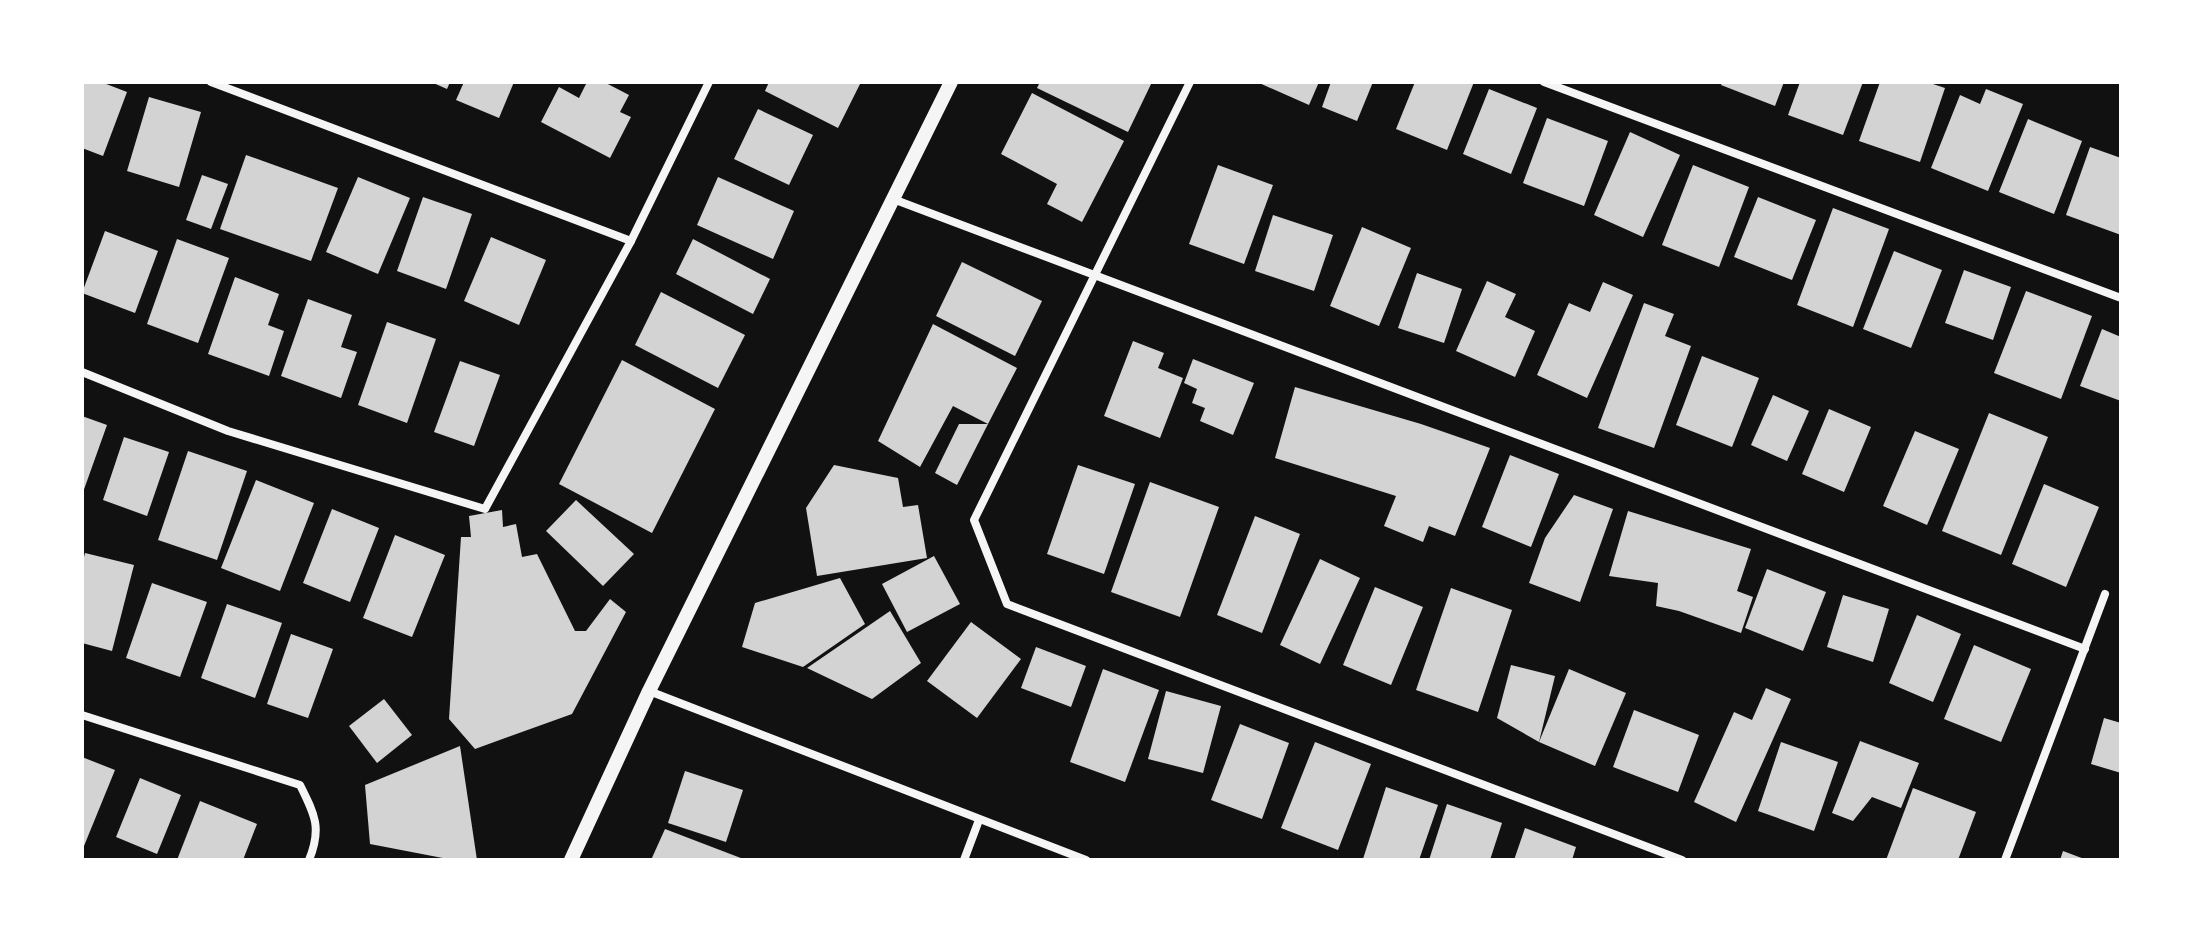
<svg xmlns="http://www.w3.org/2000/svg" width="2203" height="942" font-family="Karla,sans-serif">
<style>
.building{fill:#d3d3d3}
.lines{fill:none;stroke-linecap:round;stroke-linejoin:round}
.minor{stroke:#f5f5f5;stroke-width:8}
.tertiary{stroke:#f5f5f5;stroke-width:14}
</style>
<rect width="100%" height="100%" fill="#111"/>
<g class="building">
<polygon points="82,82 101,82 127,92 103,156 82,148"/>
<polygon points="431,82 450,82 447,89"/>
<polygon points="464,82 514,82 499,118 456,100"/>
<polygon points="587,82 604,82 629,95 620,112 631,117 610,158 541,122 559,87 579,98"/>
<polygon points="769,82 861,82 838,128 765,91"/>
<polygon points="1040,82 1152,82 1128,132 1037,88"/>
<polygon points="1257,82 1319,82 1309,105"/>
<polygon points="1331,82 1373,82 1357,121 1322,107"/>
<polygon points="1415,82 1474,82 1447,150 1396,129"/>
<polygon points="1722,82 1784,82 1775,106 1721,85"/>
<polygon points="1800,82 1863,82 1843,135 1788,115"/>
<polygon points="1880,82 1927,82 1945,88 1920,162 1859,141"/>
<polygon points="1489,89 1537,108 1511,174 1463,154"/>
<polygon points="1986,89 2023,104 1988,191 1931,168 1960,95 1980,104"/>
<polygon points="1032,93 1124,141 1082,222 1047,204 1057,184 1001,154"/>
<polygon points="149,97 201,112 179,187 127,171"/>
<polygon points="758,109 813,135 789,185 734,159"/>
<polygon points="1547,118 1608,141 1584,206 1523,183"/>
<polygon points="2028,119 2082,141 2054,214 1999,192"/>
<polygon points="1630,132 1680,155 1643,237 1594,215"/>
<polygon points="2090,147 2121,158 2121,235 2066,215"/>
<polygon points="246,155 338,188 311,261 220,229"/>
<polygon points="1218,165 1273,185 1244,264 1189,244"/>
<polygon points="1693,165 1749,187 1719,267 1662,245"/>
<polygon points="202,175 228,184 211,229 186,220"/>
<polygon points="358,177 410,198 378,274 326,252"/>
<polygon points="718,177 794,211 773,259 697,225"/>
<polygon points="423,197 472,214 446,289 397,271"/>
<polygon points="1758,197 1816,220 1792,280 1734,257"/>
<polygon points="1833,208 1889,229 1853,327 1797,305"/>
<polygon points="1273,215 1333,235 1314,291 1255,271"/>
<polygon points="1362,227 1411,248 1379,326 1330,306"/>
<polygon points="105,231 158,251 135,313 82,293"/>
<polygon points="491,237 546,260 519,325 464,301"/>
<polygon points="177,239 229,258 198,343 147,324"/>
<polygon points="693,239 770,279 753,314 676,274"/>
<polygon points="1894,251 1942,270 1911,348 1863,329"/>
<polygon points="962,262 1042,301 1015,356 936,316"/>
<polygon points="1964,270 2011,287 1993,340 1945,323"/>
<polygon points="1417,273 1462,289 1444,343 1398,328"/>
<polygon points="235,277 279,294 268,325 284,331 269,376 208,354"/>
<polygon points="1487,281 1516,294 1505,317 1535,331 1515,377 1456,351"/>
<polygon points="1603,282 1633,295 1587,398 1537,375 1569,303 1590,312"/>
<polygon points="2026,291 2092,316 2061,399 1994,373"/>
<polygon points="661,292 745,335 718,388 635,345"/>
<polygon points="308,299 352,315 341,347 357,352 341,398 281,376"/>
<polygon points="1644,303 1674,314 1665,336 1691,346 1654,448 1598,428"/>
<polygon points="387,322 436,339 407,423 358,405"/>
<polygon points="933,324 1017,368 988,424 953,406 920,467 878,441"/>
<polygon points="2102,329 2121,337 2121,401 2080,386"/>
<polygon points="1133,341 1164,353 1158,368 1183,378 1160,438 1104,416"/>
<polygon points="1702,356 1759,378 1732,447 1676,425"/>
<polygon points="1193,359 1254,383 1233,435 1200,421 1205,408 1192,403 1197,389 1184,383"/>
<polygon points="622,360 715,409 652,533 559,484"/>
<polygon points="460,361 500,375 474,446 434,432"/>
<polygon points="1295,387 1421,424 1490,448 1455,536 1429,526 1423,542 1384,526 1396,496 1275,458"/>
<polygon points="1773,395 1809,411 1787,461 1751,445"/>
<polygon points="1829,409 1871,427 1844,492 1802,474"/>
<polygon points="1989,413 2048,437 2001,555 1942,531"/>
<polygon points="82,416 107,425 82,495"/>
<polygon points="959,424 988,424 957,485 935,473"/>
<polygon points="1915,431 1959,449 1927,525 1883,506"/>
<polygon points="124,437 169,452 147,516 103,500"/>
<polygon points="188,451 247,471 217,560 158,540"/>
<polygon points="1510,455 1559,474 1531,547 1482,527"/>
<polygon points="834,465 898,478 903,507 918,505 927,558 817,576 806,508"/>
<polygon points="1078,465 1135,484 1104,574 1047,554"/>
<polygon points="256,480 314,503 280,591 221,568"/>
<polygon points="1150,482 1219,507 1180,617 1111,592"/>
<polygon points="2044,484 2099,507 2066,587 2012,564"/>
<polygon points="1574,495 1613,509 1580,602 1529,583 1545,538"/>
<polygon points="576,500 634,554 603,586 546,531"/>
<polygon points="332,509 379,528 350,602 303,583"/>
<polygon points="502,510 503,527 516,524 522,557 537,554 575,631 586,631 610,599 626,612 572,714 475,749 449,719 461,537 471,537 469,516"/>
<polygon points="1628,511 1751,549 1737,591 1753,597 1741,633 1679,611 1656,606 1658,583 1609,576"/>
<polygon points="1255,516 1300,534 1262,633 1217,615"/>
<polygon points="395,535 445,555 412,637 363,618"/>
<polygon points="85,553 134,565 112,651 82,643 82,565"/>
<polygon points="934,556 960,604 907,632 882,584"/>
<polygon points="1320,559 1360,578 1320,664 1280,645"/>
<polygon points="1767,569 1826,592 1803,651 1745,628"/>
<polygon points="840,578 865,624 803,667 742,647 755,603"/>
<polygon points="152,583 207,602 180,677 126,658"/>
<polygon points="1375,587 1423,607 1391,685 1343,665"/>
<polygon points="1451,588 1512,610 1478,712 1416,690"/>
<polygon points="1843,595 1889,609 1873,662 1827,647"/>
<polygon points="227,604 282,623 255,698 201,678"/>
<polygon points="890,611 921,663 872,699 807,668"/>
<polygon points="1917,615 1961,634 1933,702 1889,683"/>
<polygon points="971,622 1021,659 977,718 927,681"/>
<polygon points="291,634 333,649 308,718 267,704"/>
<polygon points="1974,645 2031,669 2001,742 1944,719"/>
<polygon points="1036,647 1086,666 1071,707 1021,688"/>
<polygon points="1511,665 1555,676 1539,742 1497,718"/>
<polygon points="1103,669 1159,690 1125,782 1070,762"/>
<polygon points="1569,669 1626,693 1595,766 1539,742"/>
<polygon points="1766,688 1791,699 1736,822 1694,802 1734,712 1752,720"/>
<polygon points="1166,691 1221,706 1203,773 1148,759"/>
<polygon points="384,699 412,735 377,763 349,726"/>
<polygon points="1634,710 1699,735 1678,792 1613,767"/>
<polygon points="2104,718 2121,723 2121,773 2091,764"/>
<polygon points="1240,724 1289,743 1262,819 1211,800"/>
<polygon points="1860,741 1919,763 1901,808 1872,797 1853,821 1832,813"/>
<polygon points="1315,742 1371,764 1338,850 1281,828"/>
<polygon points="1781,742 1838,762 1814,831 1758,811"/>
<polygon points="460,746 477,860 453,860 370,844 365,785"/>
<polygon points="82,757 115,770 84,846 82,845"/>
<polygon points="685,771 743,790 726,842 668,823"/>
<polygon points="140,778 181,795 157,854 116,837"/>
<polygon points="1386,787 1438,805 1419,860 1363,859"/>
<polygon points="1913,788 1976,812 1958,860 1886,860"/>
<polygon points="200,801 257,824 243,860 177,860"/>
<polygon points="1447,804 1502,823 1490,860 1429,860"/>
<polygon points="1525,828 1576,847 1572,860 1514,860"/>
<polygon points="665,829 746,860 651,860"/>
<polygon points="2063,851 2087,860 2060,860"/>
</g>
<g class="lines">
<g class="minor">
<polyline points="211,82 631,241"/>
<polyline points="1190,82 974,520 1007,604 1682,860"/>
<polyline points="1544,82 2121,298"/>
<polyline points="893,199 2085,649"/>
<polyline points="82,372 228,431 485,509 631,241 709,82"/>
<polyline points="649,691 1086,860"/>
<path d="M82 715 300 785C315 815 322 828 309 860"/>
<polyline points="964,860 979,820"/>
<polyline points="2005,860 2105,594"/>
</g>
<polyline class="tertiary" points="571,860 649,691 951,82"/>
</g>
<rect width="2203" height="942" fill="none" stroke="#ffffff" stroke-width="168"/>
</svg>
